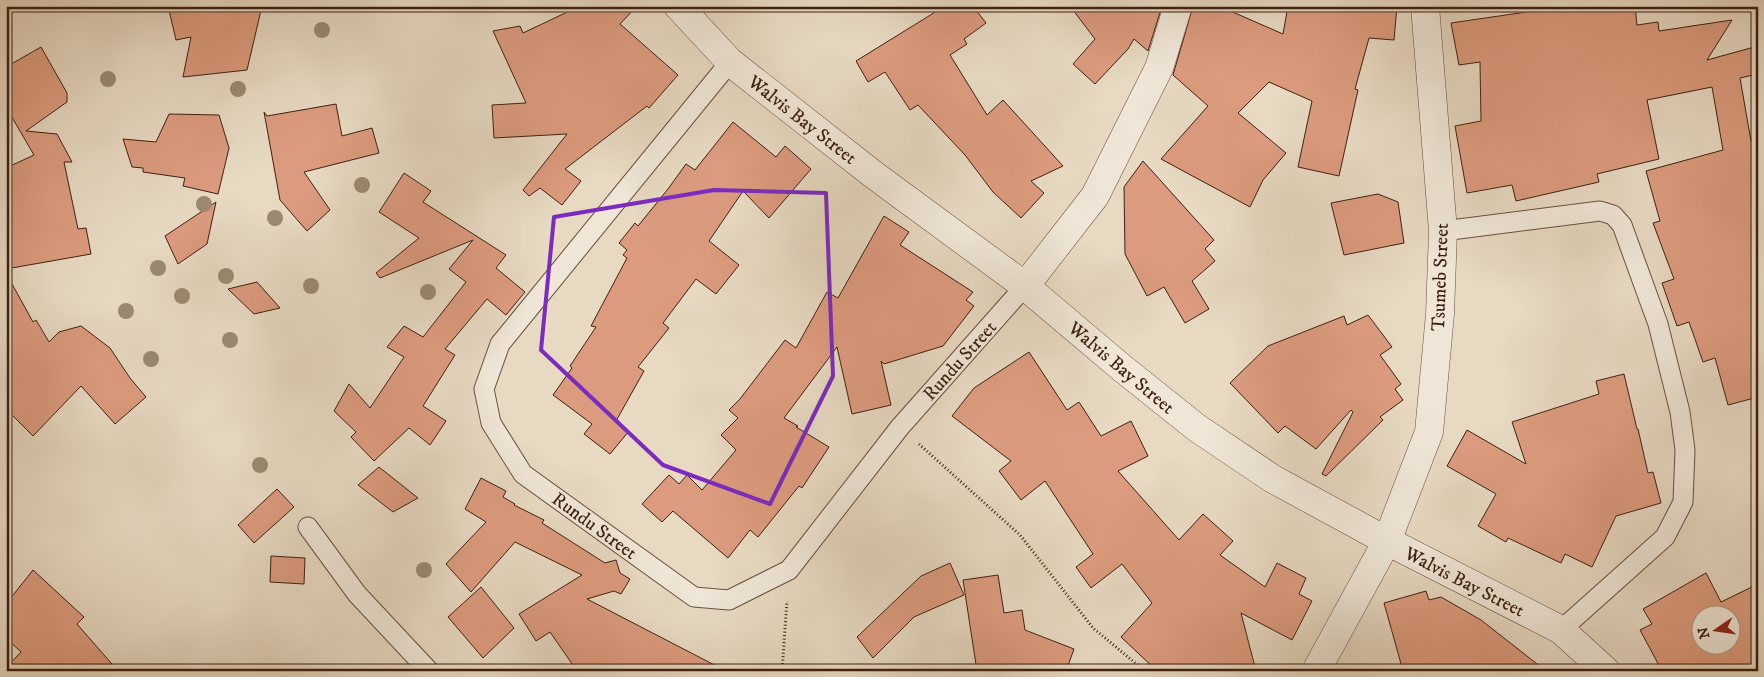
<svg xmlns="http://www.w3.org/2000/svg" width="1764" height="677" font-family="'IM FELL DW Pica',serif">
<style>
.building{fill:#dc9b7e;stroke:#3f2011;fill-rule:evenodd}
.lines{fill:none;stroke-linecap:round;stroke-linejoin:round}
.lane-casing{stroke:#694e3d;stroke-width:21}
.street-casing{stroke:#694e3d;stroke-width:29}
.path{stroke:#3f2011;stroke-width:3;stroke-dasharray:1 2.5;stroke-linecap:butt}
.lane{stroke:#efe6d7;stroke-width:19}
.street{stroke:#efe6d7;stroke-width:28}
.tree{fill:#9b8973}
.marked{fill:none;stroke:#7b2cbf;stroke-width:4;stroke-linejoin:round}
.labels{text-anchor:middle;stroke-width:4.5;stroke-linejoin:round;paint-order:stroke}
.street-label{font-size:19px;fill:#3f2011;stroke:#efe6d7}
</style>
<rect width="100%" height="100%" fill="#e7d9c2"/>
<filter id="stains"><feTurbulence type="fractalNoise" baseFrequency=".004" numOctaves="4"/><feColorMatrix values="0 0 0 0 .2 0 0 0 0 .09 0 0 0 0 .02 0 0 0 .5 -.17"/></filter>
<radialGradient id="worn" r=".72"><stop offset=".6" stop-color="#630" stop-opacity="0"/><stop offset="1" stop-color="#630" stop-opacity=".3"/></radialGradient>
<g class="building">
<polygon points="168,6 262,6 247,70 183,77 191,37 176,40"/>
<polygon points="580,6 637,6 620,24 678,75 649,108 647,106 565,169 581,181 562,205 540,188 529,196 523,190 567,134 494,138 492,105 526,103 493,31 520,26 523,33"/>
<polygon points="945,6 973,6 986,23 964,39 967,44 950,55 987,115 1003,100 1063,166 1031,181 1044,193 1021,218 993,192 965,155 918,105 910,110 885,72 868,82 856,61"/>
<polygon points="1070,6 1162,6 1148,51 1134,39 1128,49 1095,84 1073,64 1095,39"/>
<polygon points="1193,6 1219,6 1283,34 1288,6 1397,6 1394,40 1369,38 1355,89 1358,90 1339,176 1298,167 1312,101 1269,82 1238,113 1286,153 1263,180 1250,207 1161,159 1208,106 1173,75"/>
<polygon points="1546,6 1635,6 1637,25 1658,22 1659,31 1732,20 1707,60 1758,46 1758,74 1740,78 1751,141 1758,138 1758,397 1728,405 1715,358 1703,362 1689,322 1677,326 1662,283 1674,279 1653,223 1660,221 1646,171 1723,150 1712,87 1647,100 1659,159 1597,174 1599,182 1516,201 1512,185 1467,193 1455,126 1481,121 1480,62 1459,65 1451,23 1547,9"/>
<polygon points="41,47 67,93 67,102 26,131 57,134 72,162 64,162 78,229 86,228 91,254 6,269 6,168 34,155 6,107 6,67"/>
<polygon points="336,104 342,136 372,128 379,153 304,172 330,210 307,231 280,200 264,112 267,116"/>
<polygon points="169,114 219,115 229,148 218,194 183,186 185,178 143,172 143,168 132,167 123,139 156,142"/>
<polygon points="733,122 776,157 785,146 811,169 769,218 743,191 709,241 739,265 716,294 696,279 663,323 669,328 638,367 644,371 616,421 629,431 610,454 584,434 592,424 553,395 572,368 570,366 596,327 591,326 627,258 623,255 627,250 619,243 635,223 638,226 668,189 686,164 695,170"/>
<polygon points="1143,161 1214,240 1205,249 1215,261 1192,281 1209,309 1185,323 1164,287 1147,296 1125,254 1124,187"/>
<polygon points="404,173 431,191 423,202 506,255 496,268 525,292 506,315 487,299 445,349 455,355 423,406 446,421 430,445 409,428 374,461 351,437 356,432 334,411 349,384 370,408 404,357 387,347 404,326 423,337 466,282 449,269 473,240 380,278 376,273 419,238 379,212"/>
<polygon points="1378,194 1398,202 1404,243 1344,255 1331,203"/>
<polygon points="216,202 207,244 178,264 165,236"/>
<polygon points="884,216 909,232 900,245 973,292 966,300 974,306 943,346 884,364 881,361 891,405 852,414 837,347 784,418 798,426 796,427 829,447 802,488 799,486 758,537 750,530 728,558 673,511 662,522 642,504 669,475 679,484 687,475 702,490 736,450 721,435 738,418 729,410 740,399 785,340 796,348 827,292 838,298"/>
<polygon points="6,273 33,322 36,320 49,342 59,332 81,326 110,348 130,378 146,397 115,424 81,386 33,436 6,409"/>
<polygon points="257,282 280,308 254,314 228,289"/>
<polygon points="1368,315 1392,347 1380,355 1401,384 1395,389 1403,400 1380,417 1383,420 1326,476 1322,474 1353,412 1351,410 1316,449 1285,426 1278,433 1230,383 1268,346 1344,316 1347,325"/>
<polygon points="1029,352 1067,410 1079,402 1101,436 1131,421 1148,456 1118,471 1179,540 1203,514 1233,541 1220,555 1265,587 1277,563 1306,578 1299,594 1312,601 1292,640 1241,613 1256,671 1157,671 1121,637 1152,603 1122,564 1091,588 1076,567 1093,554 1045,481 1021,500 999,471 1011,461 952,416 974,388"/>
<polygon points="1624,374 1637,429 1638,429 1648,473 1653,472 1661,503 1616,516 1592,567 1565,554 1561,563 1508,538 1506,542 1478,526 1496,494 1447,466 1467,430 1526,464 1512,422 1599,394 1596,381"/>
<polygon points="379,467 418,498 393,512 358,485"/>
<polygon points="481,478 506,491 503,497 515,504 514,505 544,520 542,523 605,563 616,560 620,573 630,579 621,594 614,591 587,599 726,671 577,671 550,632 536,641 519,614 582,575 515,542 471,592 446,564 486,522 465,509"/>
<polygon points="277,489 294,507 254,543 238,525"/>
<polygon points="271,556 305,558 304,584 270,582"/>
<polygon points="950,563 964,595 914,617 873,658 857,637 921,576"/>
<polygon points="33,570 84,617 77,624 118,671 6,671 6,668 21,652 6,638 6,604"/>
<path d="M1706 573 1721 602 1758 584V671H1662L1640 630 1652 624 1643 609ZM1702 614H1732V644H1702Z"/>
<polygon points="998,575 1004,613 1022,610 1025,630 1074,649 1066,671 977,671 963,580"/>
<polygon points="481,587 514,628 483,658 448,617"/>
<polygon points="1426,591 1429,600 1441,597 1481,620 1546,671 1403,671 1384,603"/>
</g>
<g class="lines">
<defs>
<g id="lane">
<polyline points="730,62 500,344 484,389 491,423 523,474 694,597 729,600 789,570 900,427 1025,286"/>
<polyline points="1443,231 1600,211 1613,215 1622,225 1658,324 1680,412 1685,450 1683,502 1665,537 1561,630"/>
<polyline points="308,527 357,594 429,671"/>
</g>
<g id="street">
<polyline points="678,6 730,62 874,175 1025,286 1122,368 1197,428 1273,479 1387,541 1561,630 1606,671"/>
<polyline points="1025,286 1095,196 1159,68 1178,6"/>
<polyline points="1316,671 1387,541 1429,432 1440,314 1443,231 1425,6"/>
</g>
</defs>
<use href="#lane" class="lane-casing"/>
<use href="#street" class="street-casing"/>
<g class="path">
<polyline points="919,444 1020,535 1093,628 1145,671"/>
<polyline points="782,671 787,601"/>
</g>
<use href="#lane" class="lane"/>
<use href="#street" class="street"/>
</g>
<g class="tree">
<circle cx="322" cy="30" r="8"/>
<circle cx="108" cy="79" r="8"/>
<circle cx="238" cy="89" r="8"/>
<circle cx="362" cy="185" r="8"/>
<circle cx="204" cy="204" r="8"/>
<circle cx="275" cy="218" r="8"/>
<circle cx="158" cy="268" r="8"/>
<circle cx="226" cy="276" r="8"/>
<circle cx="311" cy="286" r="8"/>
<circle cx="428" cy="292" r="8"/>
<circle cx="182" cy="296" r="8"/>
<circle cx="126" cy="311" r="8"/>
<circle cx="230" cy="340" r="8"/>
<circle cx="151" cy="359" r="8"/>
<circle cx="260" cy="465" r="8"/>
<circle cx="424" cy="570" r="8"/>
</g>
<path class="marked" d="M714 190 826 193 833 376 770 504 663 465 541 350 554 217Z"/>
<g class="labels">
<g class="street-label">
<text transform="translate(803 119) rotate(38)" y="7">Walvis Bay Street</text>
<text transform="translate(1439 277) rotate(-88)" y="7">Tsumeb Street</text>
<text transform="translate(959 360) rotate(-48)" y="7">Rundu Street</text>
<text transform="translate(1122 367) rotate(40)" y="7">Walvis Bay Street</text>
<text transform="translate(595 525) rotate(36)" y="7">Rundu Street</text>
<text transform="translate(1465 581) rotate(27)" y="7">Walvis Bay Street</text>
</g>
</g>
<rect width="1764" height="677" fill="none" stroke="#e7d9c2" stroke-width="25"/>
<rect x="8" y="8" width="1749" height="662" fill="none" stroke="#3f2011" stroke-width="2.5"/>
<rect x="12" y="12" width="1739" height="652" fill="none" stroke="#3f2011"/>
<g transform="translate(1716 630) rotate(257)"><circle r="24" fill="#efe6d7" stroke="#a99788"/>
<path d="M0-4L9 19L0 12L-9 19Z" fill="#8f2418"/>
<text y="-8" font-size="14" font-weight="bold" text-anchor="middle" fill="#3f2011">N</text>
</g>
<rect width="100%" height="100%" filter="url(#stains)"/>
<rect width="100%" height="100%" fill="url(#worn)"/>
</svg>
